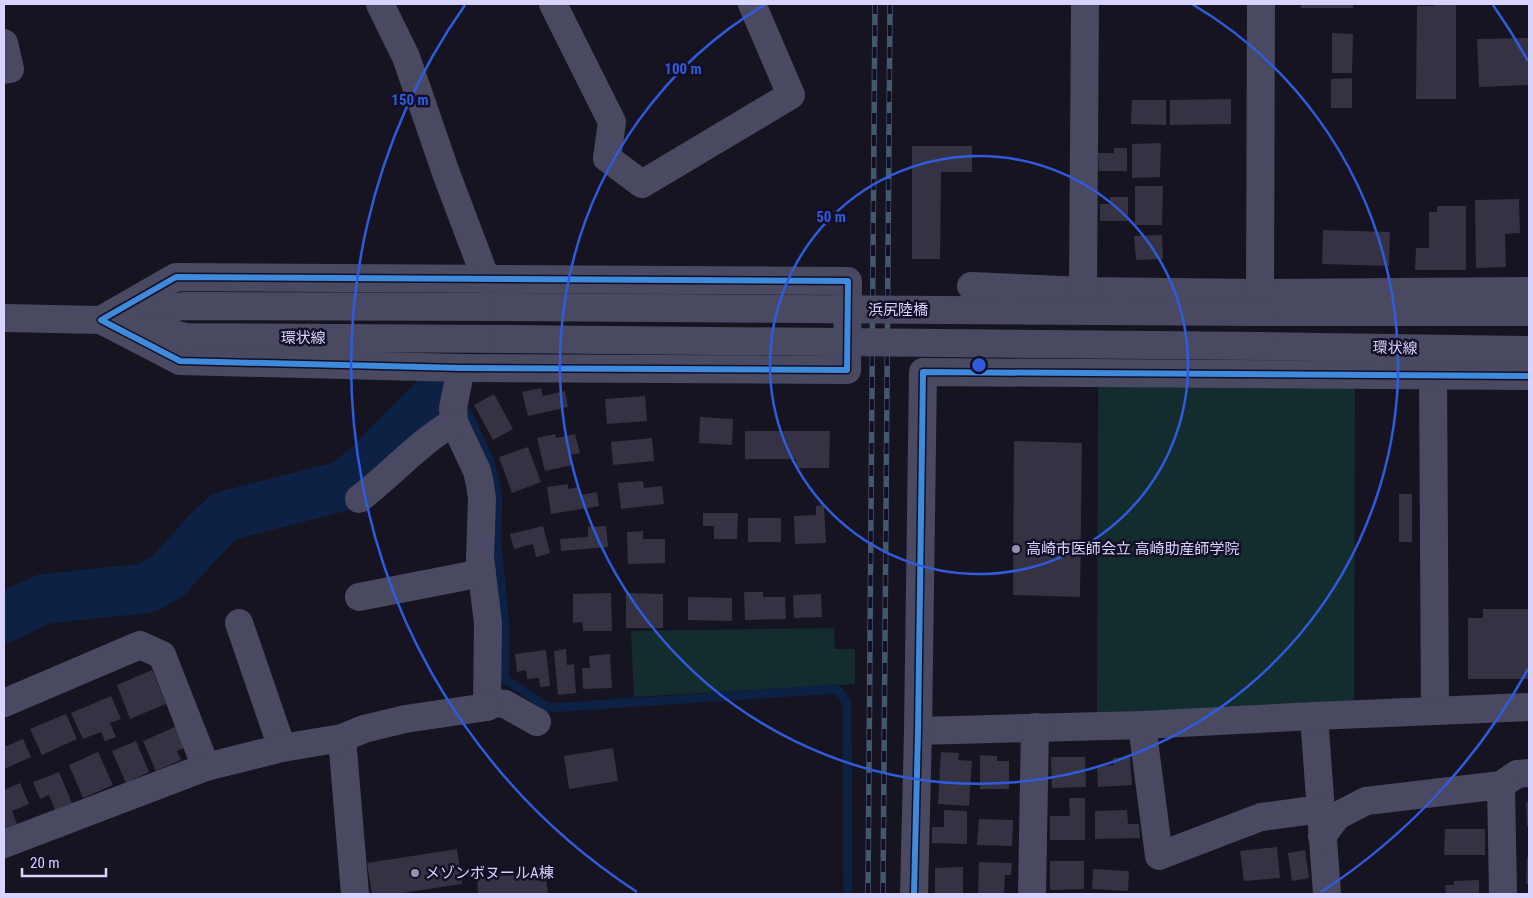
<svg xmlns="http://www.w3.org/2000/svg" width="1533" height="898" font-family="'Roboto Condensed','Noto Sans JP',sans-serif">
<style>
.green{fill:#132c2d}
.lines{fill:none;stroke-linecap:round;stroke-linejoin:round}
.stream{stroke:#0d2144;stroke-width:9}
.river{stroke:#0d2144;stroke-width:50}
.building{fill:#343243}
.minor{stroke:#4a4962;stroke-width:28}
.rail-casing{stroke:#43596b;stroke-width:5.5}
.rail{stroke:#130f26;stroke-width:4;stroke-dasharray:11;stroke-linecap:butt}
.minor-bridge{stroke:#4a4962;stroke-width:28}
.cycleway-casing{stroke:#130f26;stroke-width:9}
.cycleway{stroke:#408adc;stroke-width:6}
.ring{fill:none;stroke:#305bdc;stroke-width:2.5}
.poi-dot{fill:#9591b1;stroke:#130f26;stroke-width:2}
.labels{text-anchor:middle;stroke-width:5;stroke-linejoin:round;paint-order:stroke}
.street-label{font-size:15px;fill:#d9d4ff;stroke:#130f26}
.poi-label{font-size:15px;fill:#d9d4ff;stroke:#130f26;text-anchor:start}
.centre{fill:#305bdc;stroke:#130f26;stroke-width:2.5}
.ring-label{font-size:15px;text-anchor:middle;font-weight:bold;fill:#305bdc;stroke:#130f26;stroke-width:5;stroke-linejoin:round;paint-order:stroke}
</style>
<rect width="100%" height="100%" fill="#161421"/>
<g class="green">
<polygon points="1098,381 1355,386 1354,702 1097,713"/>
<polygon points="834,628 835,649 855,649 855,684 634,697 631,631"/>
</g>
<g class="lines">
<polyline class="stream" points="436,398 466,410 489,459 498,496 497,544 504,617 505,679 549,708 836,689 843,696 847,705 848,894"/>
<polyline class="river" points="4,618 44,599 147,588 168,576 209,531 225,516 343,486 367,467 436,398"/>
</g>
<g class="building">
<rect x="1301" y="4" width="52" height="4"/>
<polygon points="1434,4 1456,4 1456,99 1416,99 1417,6 1434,6"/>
<polygon points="1332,33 1353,34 1352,73 1332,73"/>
<polygon points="1529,38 1529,85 1479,87 1477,39"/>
<polygon points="1352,78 1352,108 1331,108 1331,79"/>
<polygon points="1231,99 1231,124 1170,125 1170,100"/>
<polygon points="1132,100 1166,100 1166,125 1131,124"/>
<polygon points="1161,143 1160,177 1132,178 1132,144"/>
<polygon points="912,146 972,146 972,172 941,172 940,259 912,259"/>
<polygon points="1114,148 1127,148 1127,171 1099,171 1098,153 1114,153"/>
<polygon points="1135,186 1163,186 1162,225 1135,225"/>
<polygon points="1110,197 1128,197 1128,221 1100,221 1100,204 1110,204"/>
<polygon points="1519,199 1520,233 1505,234 1506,267 1476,268 1475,200"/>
<polygon points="1437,206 1466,206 1466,270 1415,270 1416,248 1429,248 1429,212 1437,212"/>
<polygon points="1323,230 1390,232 1389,266 1322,264"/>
<polygon points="1162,235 1163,259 1136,260 1134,236"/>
<polygon points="541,388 543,396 565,391 568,407 528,416 522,392"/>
<polygon points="494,394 513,429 493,440 474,405"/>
<polygon points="645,396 647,421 607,424 605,399"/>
<polygon points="700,417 733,419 732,445 699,443"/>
<polygon points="745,431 830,431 829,468 796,468 796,459 745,459"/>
<polygon points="555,434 556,438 575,434 580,453 570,455 573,465 545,471 537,438"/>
<polygon points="652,438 654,461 613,465 611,442"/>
<polygon points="1014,441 1082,443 1080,597 1013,595"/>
<polygon points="528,447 541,482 512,493 499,457"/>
<polygon points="643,481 644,488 662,486 664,504 621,509 618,483"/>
<polygon points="568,484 568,489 579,487 580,495 597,492 599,506 551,514 547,487"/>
<rect x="1399" y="494" width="13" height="48"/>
<polygon points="824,505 826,543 795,544 794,516 816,515 816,506"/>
<polygon points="703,513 738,513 737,539 714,539 714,526 703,526"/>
<rect x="748" y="518" width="33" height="24"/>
<polygon points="543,526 550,553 536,557 533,544 514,549 510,534"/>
<polygon points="606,526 608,547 561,551 560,539 588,537 588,527"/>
<polygon points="643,531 643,539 665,539 665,563 628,564 627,532"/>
<polygon points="744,592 763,592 763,597 785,597 786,619 745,620"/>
<polygon points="611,593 612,631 583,631 582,622 573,623 573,594"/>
<polygon points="626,593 663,594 663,628 626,628"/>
<polygon points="821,594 822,617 794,618 793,595"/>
<polygon points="688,597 732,598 732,621 688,620"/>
<polygon points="1483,609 1529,609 1529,679 1468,679 1468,618 1483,618"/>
<polygon points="566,649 567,665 574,664 576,693 558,695 554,651"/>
<polygon points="546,650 550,686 540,687 539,678 527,679 526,670 517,672 515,654"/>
<polygon points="610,654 612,688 583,689 582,668 590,668 589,656"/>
<polygon points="152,670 166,704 130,719 117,685"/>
<polygon points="111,696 121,719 110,723 116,737 105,741 101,732 83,739 71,713"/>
<polygon points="66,714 77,739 42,755 30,729"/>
<polygon points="177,726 186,747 177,751 181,760 156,771 143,741"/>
<polygon points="23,739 31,757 4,769 4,747"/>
<polygon points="136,741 149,772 126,783 112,751"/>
<polygon points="613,748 618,781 569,789 564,756"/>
<polygon points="98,752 113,785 83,798 69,765"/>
<polygon points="941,752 959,753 958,760 972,761 969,806 938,804"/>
<polygon points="980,755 997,756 997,761 1009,761 1009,789 980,789"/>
<polygon points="1051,757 1085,757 1086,787 1052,788"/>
<polygon points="1130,757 1132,785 1098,787 1097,766 1114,765 1113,758"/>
<polygon points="59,772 72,803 55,810 49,795 40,799 33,782"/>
<polygon points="20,783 29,804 12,811 17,824 4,829 4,790"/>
<polygon points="1069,798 1085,798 1085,840 1050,840 1050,816 1070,816"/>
<polygon points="1526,802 1529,802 1529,825 1527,826"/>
<polygon points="944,810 967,811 967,844 932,843 932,827 944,827"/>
<polygon points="1127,810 1128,824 1139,824 1140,838 1095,839 1095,811"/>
<polygon points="979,819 1013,820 1012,846 977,845"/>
<polygon points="1445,829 1485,829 1485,855 1444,855"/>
<polygon points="1277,847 1280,878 1244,881 1240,851"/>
<polygon points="457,849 462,884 395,894 372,894 367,863"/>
<polygon points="1305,850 1309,878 1292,881 1288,853"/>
<polygon points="1527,857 1529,858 1529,884 1526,884"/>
<polygon points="1050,861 1084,861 1084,889 1050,890"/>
<polygon points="979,862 1012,863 1011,875 1005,875 1004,894 978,894"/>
<polygon points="963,867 963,894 935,894 935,868"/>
<polygon points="545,869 548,894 478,894 477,877"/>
<polygon points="1093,869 1129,871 1128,891 1092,889"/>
<polygon points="1479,880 1479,894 1446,894 1445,885 1454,885 1454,881"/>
</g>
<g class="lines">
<g class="minor">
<polyline points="380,4 406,57 446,173 486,279"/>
<polyline points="553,4 612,122 607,158 642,184 791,95 752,4"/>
<polyline points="4,43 10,69 4,70"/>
<polygon points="176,277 848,281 847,370 461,368 180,361 101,320"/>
<polyline points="971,286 1083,291 1260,293 1529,291"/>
<polyline points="1083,291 1085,4"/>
<polyline points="1260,293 1261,4"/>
<polyline points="1262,312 1529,312"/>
<polyline points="4,318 101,320 184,306 505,307"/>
<polyline points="130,325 186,337 506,339"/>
<polyline points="1261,346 1529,350"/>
<polyline points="461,368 453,408 454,422 477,471 480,484 482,499 480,558 488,623 487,707 495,703 505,704 537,722"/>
<polyline points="1433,374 1435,711"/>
<path d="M359 499C392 474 418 443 454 422"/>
<polyline points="359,597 482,573"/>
<polyline points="239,623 282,748"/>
<polyline points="4,703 140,645 162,655 206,767"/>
<polyline points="1314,716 1327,894"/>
<polyline points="1142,725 1159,856 1261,817 1321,809"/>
<polyline points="918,731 1142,725 1314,716 1529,707"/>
<polyline points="342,738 355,894"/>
<polyline points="1501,785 1517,774 1529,773"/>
<polyline points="1322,836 1337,816 1366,801 1501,785 1503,894"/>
<polyline points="4,844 206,767 282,748 342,738 364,729 405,719 487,707"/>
<polyline points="914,894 918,731 923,372 1529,376"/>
<polyline points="1032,894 1035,727"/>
</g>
<defs>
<g id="rail">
<polyline points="868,894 875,4"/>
<polyline points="883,894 890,4"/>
</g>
</defs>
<use href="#rail" class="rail-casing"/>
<use href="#rail" class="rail"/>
<g class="minor-bridge">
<polyline points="505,307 1262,312"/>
<polyline points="506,339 1261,346"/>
</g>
<defs>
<g id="cycleway">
<polygon points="176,277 848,281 847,370 461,368 180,361 101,320"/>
<polyline points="914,894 918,731 923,372 1529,376"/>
</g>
</defs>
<use href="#cycleway" class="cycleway-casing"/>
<use href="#cycleway" class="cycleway"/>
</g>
<g class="ring">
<circle cx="979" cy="365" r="209"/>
<path d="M1192 4A419 419 0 1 1 766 4"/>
<path d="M1528 669A628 628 0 0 1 1321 892M637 892A628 628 0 0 1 465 5M1493 5A628 628 0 0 1 1528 61"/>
</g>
<g class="poi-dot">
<circle cx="1016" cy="549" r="5"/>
<circle cx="415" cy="873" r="5"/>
</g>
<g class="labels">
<g class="street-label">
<text x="898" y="315">浜尻陸橋</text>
<text x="303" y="343">環状線</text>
<text transform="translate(1395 348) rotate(1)" y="5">環状線</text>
</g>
<g class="poi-label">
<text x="1026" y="554">高崎市医師会立 高崎助産師学院</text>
<text x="425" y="878">メゾンボヌールA棟</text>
</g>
</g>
<circle cx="979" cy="365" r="8" class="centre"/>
<g class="ring-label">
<text x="683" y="74">100 m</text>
<text x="410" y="105">150 m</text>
<text x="831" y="222">50 m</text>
</g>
<rect width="1533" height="898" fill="none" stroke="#d9d4ff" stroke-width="10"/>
<path d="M22 868v8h84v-8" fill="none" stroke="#d9d4ff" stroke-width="2.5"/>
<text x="30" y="868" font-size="15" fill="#d9d4ff" stroke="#130f26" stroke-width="4" paint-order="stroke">20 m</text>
</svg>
